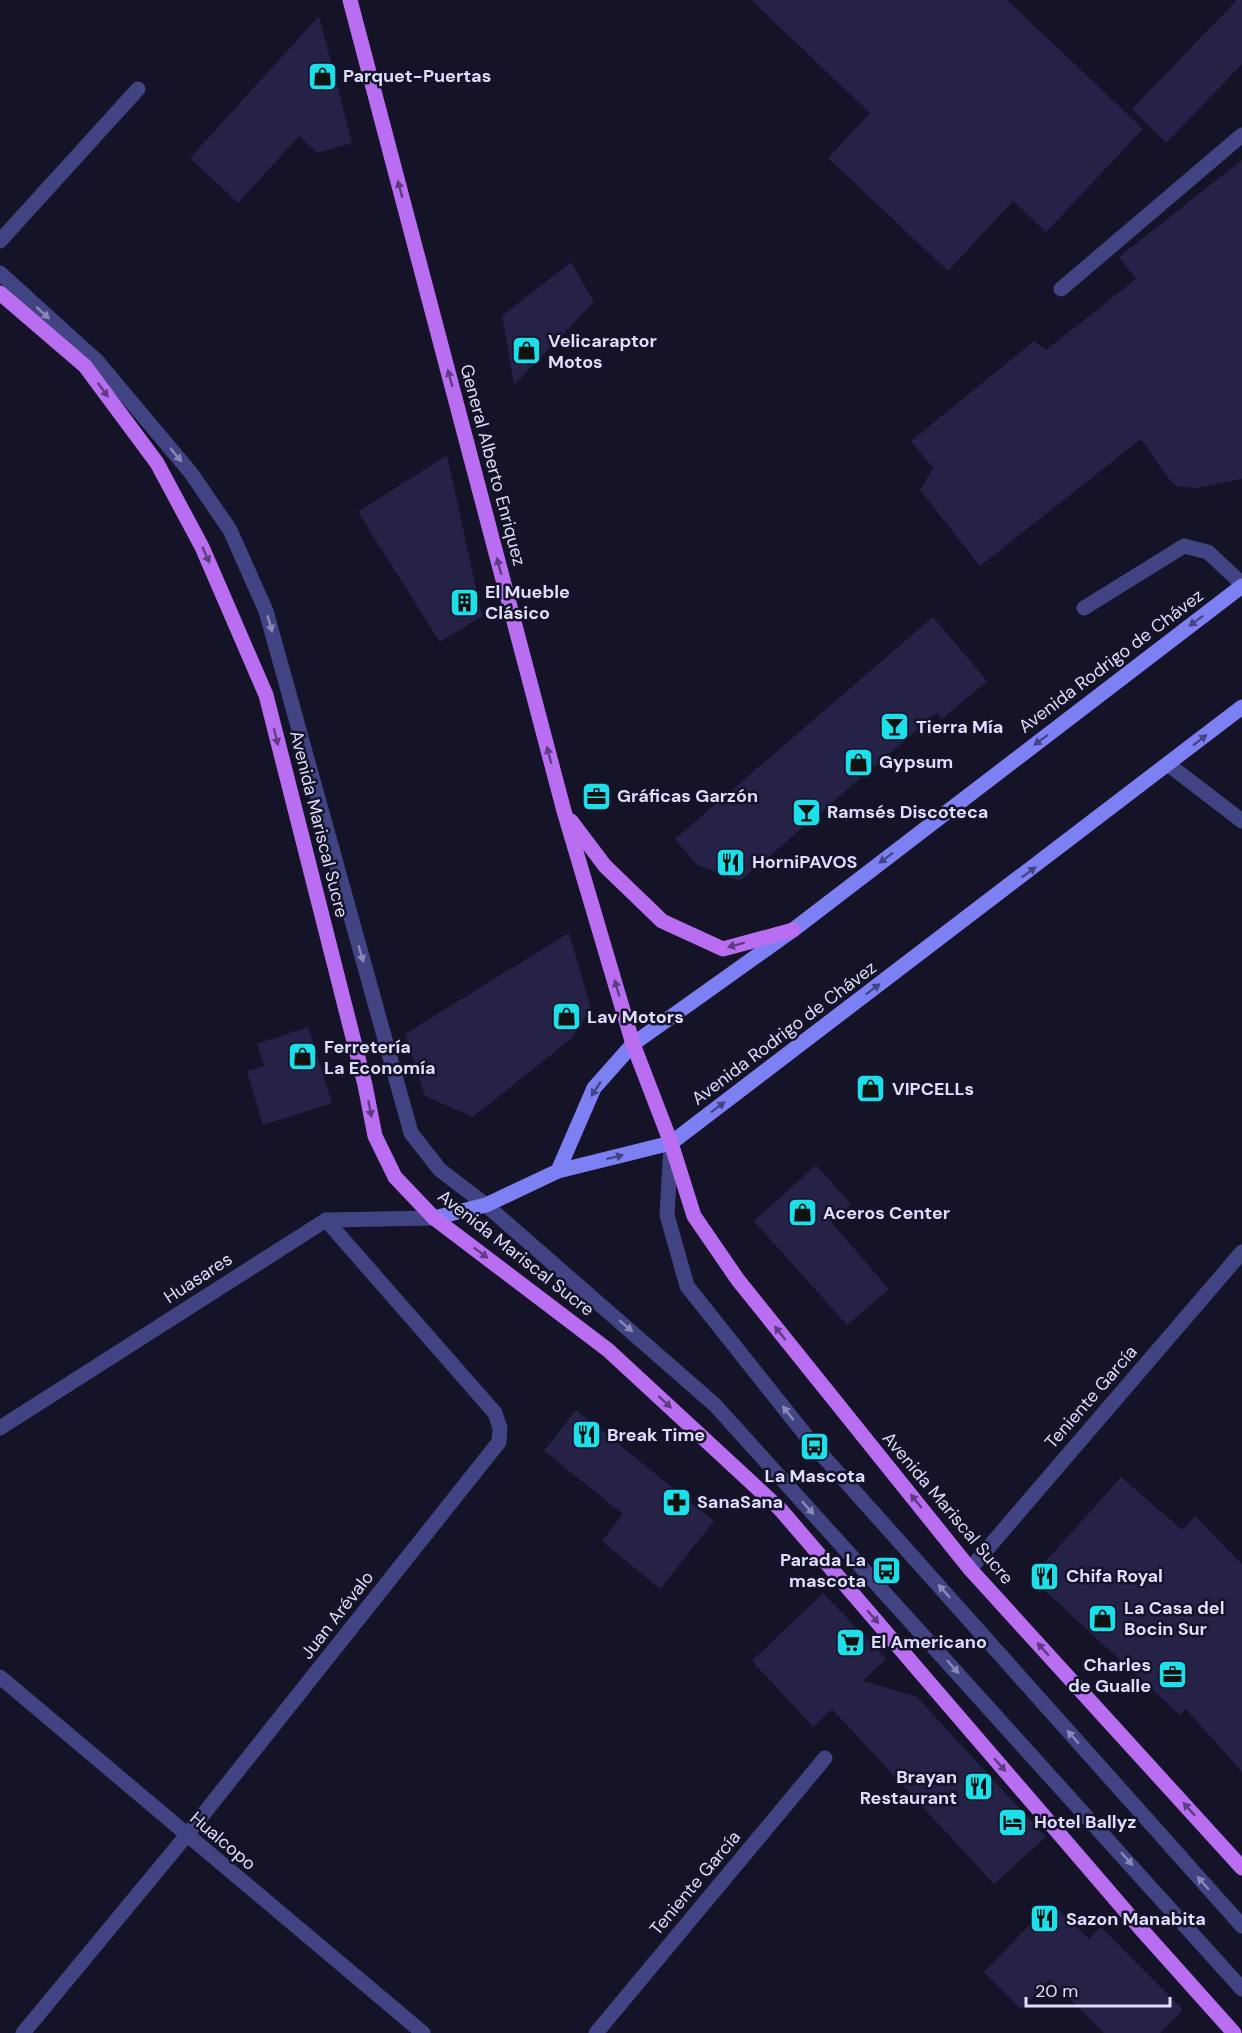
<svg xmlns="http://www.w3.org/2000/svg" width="1242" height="2033" font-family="'DM Sans',sans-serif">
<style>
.building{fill:#262147}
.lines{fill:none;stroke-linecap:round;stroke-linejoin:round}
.lane{stroke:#424382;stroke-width:15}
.street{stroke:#424382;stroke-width:15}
.secondary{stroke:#7d80f2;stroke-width:15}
.primary{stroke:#b96ef1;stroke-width:15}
.oneway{fill:#5f3c82}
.oneway2{fill:#8988b9}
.oneway3{fill:#444483}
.labels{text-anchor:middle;stroke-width:5;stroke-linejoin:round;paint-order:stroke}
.poi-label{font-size:18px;font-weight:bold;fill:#dfddfc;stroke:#151328;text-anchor:start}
.street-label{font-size:18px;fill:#dfddfc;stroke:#151328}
</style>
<rect width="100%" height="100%" fill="#151328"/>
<g class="building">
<polygon points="751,0 1007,0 1143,129 1046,232 1013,201 948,271 828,158 870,113"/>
<polygon points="1237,0 1242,0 1242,64 1166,143 1132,109"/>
<polygon points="319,16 352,143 317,153 299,136 238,203 190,158"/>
<polygon points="1242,160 1242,479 1195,488 1177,486 1171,482 1141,439 980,566 920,490 933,468 911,441 1034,341 1046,350 1136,279 1119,257"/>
<polygon points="571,262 594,302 514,385 502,316"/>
<polygon points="447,455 482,616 440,642 358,512"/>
<polygon points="933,617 987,681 942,719 937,713 740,881 697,865 675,839"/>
<polygon points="569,933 591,1008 572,1038 473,1117 425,1096 405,1034"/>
<polygon points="308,1027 332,1103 263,1125 247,1071 264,1066 257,1044"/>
<polygon points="816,1165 851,1204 831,1222 889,1289 847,1325 754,1221"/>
<polygon points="576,1410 714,1521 660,1589 602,1541 623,1514 544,1451"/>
<polygon points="1121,1477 1182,1530 1195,1516 1242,1564 1242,1772 1186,1709 1180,1715 1031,1578"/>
<polygon points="823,1593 886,1659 863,1681 916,1696 1046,1837 994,1884 832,1709 813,1727 752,1661"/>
<polygon points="1051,1903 1089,1939 1101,1927 1183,2010 1160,2033 1104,2033 1050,1979 1021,2009 984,1972"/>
</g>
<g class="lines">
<g class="lane">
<polyline points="0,241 138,89"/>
<polyline points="0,273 97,361 191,473 230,530 266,611 411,1133 440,1170 486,1205 715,1405 1242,1989"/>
<polyline points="1061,289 1242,135"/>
<polyline points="1084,608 1184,546 1208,552 1242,584"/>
<polyline points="671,1146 667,1215 687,1286 815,1447 1242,1926"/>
</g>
<g class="street">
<polyline points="1169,765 1242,821"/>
<polyline points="0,1428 326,1220 434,1218"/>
<polyline points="970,1569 1242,1252"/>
<polyline points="0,1677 423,2033"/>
<polyline points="23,2033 186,1836 499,1442 500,1428 495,1413 326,1220"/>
<polyline points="596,2033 825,1758"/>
</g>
<g class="secondary">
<polyline points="558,1171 594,1088 633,1044 793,930 1242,586"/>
<polyline points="434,1218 486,1205 558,1171 671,1143 1242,707"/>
</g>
<g class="primary">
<polyline points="350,0 564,811 633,1044 671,1143 694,1216 738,1280 970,1569 1242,1868"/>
<polyline points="0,293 85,366 157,463 202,547 266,695 365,1085 375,1136 395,1177 434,1218 608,1350 780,1509 1141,1929 1234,2033"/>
<polyline points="571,821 605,866 662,921 723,949 793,930"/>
</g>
</g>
<defs><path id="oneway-solid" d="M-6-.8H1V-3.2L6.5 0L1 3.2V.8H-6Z" transform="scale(1.5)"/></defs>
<g class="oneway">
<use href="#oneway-solid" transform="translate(400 189) rotate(-105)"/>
<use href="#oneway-solid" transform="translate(450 378) rotate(-105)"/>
<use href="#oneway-solid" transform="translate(103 390) rotate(54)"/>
<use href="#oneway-solid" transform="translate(206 555) rotate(66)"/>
<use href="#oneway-solid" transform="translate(499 566) rotate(-105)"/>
<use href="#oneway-solid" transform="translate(276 737) rotate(76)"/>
<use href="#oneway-solid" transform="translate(549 755) rotate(-105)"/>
<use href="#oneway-solid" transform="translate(736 945) rotate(165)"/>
<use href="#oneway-solid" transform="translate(617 988) rotate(-106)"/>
<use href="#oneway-solid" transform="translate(370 1109) rotate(79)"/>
<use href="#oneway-solid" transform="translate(481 1253) rotate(37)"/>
<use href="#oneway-solid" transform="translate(780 1333) rotate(-129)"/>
<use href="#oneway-solid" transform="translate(665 1402) rotate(43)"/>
<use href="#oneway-solid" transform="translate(916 1501) rotate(-129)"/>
<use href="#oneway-solid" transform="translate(873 1617) rotate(49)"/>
<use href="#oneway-solid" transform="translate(1043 1649) rotate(-132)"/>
<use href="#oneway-solid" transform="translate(1000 1765) rotate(49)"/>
<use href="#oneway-solid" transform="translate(1189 1809) rotate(-132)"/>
</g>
<g class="oneway2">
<use href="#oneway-solid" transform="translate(43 313) rotate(42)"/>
<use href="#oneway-solid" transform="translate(176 455) rotate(50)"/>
<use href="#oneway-solid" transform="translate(270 624) rotate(74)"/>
<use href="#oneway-solid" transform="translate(361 954) rotate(74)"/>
<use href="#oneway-solid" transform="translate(626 1326) rotate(41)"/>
<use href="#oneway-solid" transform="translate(788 1413) rotate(-128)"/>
<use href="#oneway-solid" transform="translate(808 1508) rotate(48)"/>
<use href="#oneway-solid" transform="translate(944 1591) rotate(-132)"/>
<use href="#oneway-solid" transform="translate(953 1667) rotate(48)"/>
<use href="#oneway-solid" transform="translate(1073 1737) rotate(-132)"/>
<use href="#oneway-solid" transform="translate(1127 1859) rotate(48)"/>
<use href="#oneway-solid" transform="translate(1203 1883) rotate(-132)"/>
</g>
<g class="oneway3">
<use href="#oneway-solid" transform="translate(1196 621) rotate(143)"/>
<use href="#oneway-solid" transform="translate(1041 740) rotate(143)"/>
<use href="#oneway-solid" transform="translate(1200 740) rotate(-38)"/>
<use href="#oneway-solid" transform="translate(886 858) rotate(143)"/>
<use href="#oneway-solid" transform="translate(1029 872) rotate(-37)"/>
<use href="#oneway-solid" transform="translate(873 989) rotate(-37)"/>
<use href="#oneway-solid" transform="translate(596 1089) rotate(123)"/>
<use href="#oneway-solid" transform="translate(718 1107) rotate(-37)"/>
<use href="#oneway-solid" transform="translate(615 1157) rotate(-14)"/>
</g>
<defs>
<symbol id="shop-square" viewBox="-11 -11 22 22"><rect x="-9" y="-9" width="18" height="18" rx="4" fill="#1cdfe9" stroke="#151328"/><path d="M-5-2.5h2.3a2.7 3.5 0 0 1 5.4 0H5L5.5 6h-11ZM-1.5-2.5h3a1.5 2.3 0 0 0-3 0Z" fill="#111"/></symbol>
<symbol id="building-square" viewBox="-11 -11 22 22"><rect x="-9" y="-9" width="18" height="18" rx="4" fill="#1cdfe9" stroke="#151328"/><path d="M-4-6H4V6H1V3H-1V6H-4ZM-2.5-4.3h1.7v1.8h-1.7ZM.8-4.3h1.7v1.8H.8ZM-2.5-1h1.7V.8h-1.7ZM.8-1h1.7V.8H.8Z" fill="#111"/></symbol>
<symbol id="bar-square" viewBox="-11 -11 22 22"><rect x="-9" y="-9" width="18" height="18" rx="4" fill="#1cdfe9" stroke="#151328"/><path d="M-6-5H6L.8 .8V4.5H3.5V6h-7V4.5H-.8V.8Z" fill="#111"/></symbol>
<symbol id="office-square" viewBox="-11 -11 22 22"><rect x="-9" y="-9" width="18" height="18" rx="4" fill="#1cdfe9" stroke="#151328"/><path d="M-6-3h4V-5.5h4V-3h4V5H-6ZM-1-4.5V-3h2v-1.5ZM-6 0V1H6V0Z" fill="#111"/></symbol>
<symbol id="restaurant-square" viewBox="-11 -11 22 22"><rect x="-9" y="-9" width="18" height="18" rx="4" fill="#1cdfe9" stroke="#151328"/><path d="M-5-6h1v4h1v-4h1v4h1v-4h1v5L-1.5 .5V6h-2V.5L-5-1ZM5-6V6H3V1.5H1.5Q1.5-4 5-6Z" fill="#111"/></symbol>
<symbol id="bus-square" viewBox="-11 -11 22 22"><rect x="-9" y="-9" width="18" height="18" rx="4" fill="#1cdfe9" stroke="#151328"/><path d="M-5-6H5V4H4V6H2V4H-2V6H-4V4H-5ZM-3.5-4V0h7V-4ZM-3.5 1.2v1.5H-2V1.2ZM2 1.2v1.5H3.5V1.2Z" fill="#111"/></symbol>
<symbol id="pharmacy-square" viewBox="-11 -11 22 22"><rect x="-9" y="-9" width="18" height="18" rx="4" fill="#1cdfe9" stroke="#151328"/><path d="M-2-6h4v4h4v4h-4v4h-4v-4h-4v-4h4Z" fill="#111"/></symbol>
<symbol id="supermarket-square" viewBox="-11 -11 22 22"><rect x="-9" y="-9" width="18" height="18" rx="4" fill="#1cdfe9" stroke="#151328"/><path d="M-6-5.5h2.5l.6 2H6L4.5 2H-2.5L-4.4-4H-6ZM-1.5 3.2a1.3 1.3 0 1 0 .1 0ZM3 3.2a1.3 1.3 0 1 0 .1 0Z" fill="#111"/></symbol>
<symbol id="hotel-square" viewBox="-11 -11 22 22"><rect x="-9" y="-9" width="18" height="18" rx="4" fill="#1cdfe9" stroke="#151328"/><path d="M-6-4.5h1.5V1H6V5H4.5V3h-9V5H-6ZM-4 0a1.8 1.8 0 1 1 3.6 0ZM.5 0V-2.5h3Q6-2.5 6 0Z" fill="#111"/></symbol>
</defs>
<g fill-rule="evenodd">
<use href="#shop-square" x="306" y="60" width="33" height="33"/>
<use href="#shop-square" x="510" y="334" width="33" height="33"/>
<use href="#building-square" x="448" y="586" width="33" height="33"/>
<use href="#bar-square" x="878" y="710" width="33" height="33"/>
<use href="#shop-square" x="842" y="746" width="33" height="33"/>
<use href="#office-square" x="580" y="780" width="33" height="33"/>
<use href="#bar-square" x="790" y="796" width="33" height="33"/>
<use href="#restaurant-square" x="714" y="846" width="33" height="33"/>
<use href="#shop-square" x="550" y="1000" width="33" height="33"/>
<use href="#shop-square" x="286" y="1040" width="33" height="33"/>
<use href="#shop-square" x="854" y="1072" width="33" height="33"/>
<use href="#shop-square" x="786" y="1196" width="33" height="33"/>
<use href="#restaurant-square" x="570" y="1418" width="33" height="33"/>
<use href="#bus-square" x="798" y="1430" width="33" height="33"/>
<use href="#pharmacy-square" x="660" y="1486" width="33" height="33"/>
<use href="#bus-square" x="870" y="1554" width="33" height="33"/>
<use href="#restaurant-square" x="1028" y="1560" width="33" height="33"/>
<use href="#shop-square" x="1086" y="1602" width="33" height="33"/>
<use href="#supermarket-square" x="834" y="1626" width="33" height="33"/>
<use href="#office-square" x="1156" y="1658" width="33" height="33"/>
<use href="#restaurant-square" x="962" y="1770" width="33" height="33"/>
<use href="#hotel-square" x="996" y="1806" width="33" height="33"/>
<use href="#restaurant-square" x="1028" y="1902" width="33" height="33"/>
</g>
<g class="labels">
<g class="poi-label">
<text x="343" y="82">Parquet-Puertas</text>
<text x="548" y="347">Velicaraptor<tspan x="548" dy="21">Motos</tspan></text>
<text x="485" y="598">El Mueble<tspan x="485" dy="21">Clásico</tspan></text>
<text x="916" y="733">Tierra Mía</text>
<text x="879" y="768">Gypsum</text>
<text x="617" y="802">Gráficas Garzón</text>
<text x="827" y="818">Ramsés Discoteca</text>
<text x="752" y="868">HorniPAVOS</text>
<text x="587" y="1023">Lav Motors</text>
<text x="324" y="1053">Ferretería<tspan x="324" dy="21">La Economía</tspan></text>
<text x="892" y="1095">VIPCELLs</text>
<text x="823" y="1219">Aceros Center</text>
<text x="607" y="1441">Break Time</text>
<text x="815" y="1482" text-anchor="middle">La Mascota</text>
<text x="697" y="1508">SanaSana</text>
<text x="866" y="1566" text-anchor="end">Parada La<tspan x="866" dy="21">mascota</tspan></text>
<text x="1066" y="1582">Chifa Royal</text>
<text x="1124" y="1614">La Casa del<tspan x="1124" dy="21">Bocin Sur</tspan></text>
<text x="871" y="1648">El Americano</text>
<text x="1151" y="1671" text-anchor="end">Charles<tspan x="1151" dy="21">de Gualle</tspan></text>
<text x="957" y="1783" text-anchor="end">Brayan<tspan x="957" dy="21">Restaurant</tspan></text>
<text x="1034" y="1828">Hotel Ballyz</text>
<text x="1066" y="1925">Sazon Manabita</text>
</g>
<g class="street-label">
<text transform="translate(493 465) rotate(75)" y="6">General Alberto Enriquez</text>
<text transform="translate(1111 661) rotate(-37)" y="6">Avenida Rodrigo de Chávez</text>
<text transform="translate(319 824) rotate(76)" y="6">Avenida Mariscal Sucre</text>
<text transform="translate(784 1033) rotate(-37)" y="6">Avenida Rodrigo de Chávez</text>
<text transform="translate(516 1253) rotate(38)" y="6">Avenida Mariscal Sucre</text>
<text transform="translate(198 1278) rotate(-33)" y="6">Huasares</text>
<text transform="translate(1091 1397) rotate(-49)" y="6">Teniente García</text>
<text transform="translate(948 1508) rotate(50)" y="6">Avenida Mariscal Sucre</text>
<text transform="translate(337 1615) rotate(-52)" y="6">Juan Arévalo</text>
<text transform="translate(223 1841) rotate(40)" y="6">Hualcopo</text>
<text transform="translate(695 1883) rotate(-50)" y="6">Teniente García</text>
</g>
</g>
<path d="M1026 1997v9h144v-9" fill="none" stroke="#dfddfc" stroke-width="3"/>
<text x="1035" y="1997" font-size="18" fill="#dfddfc" stroke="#151328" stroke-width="4.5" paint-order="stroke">20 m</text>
</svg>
